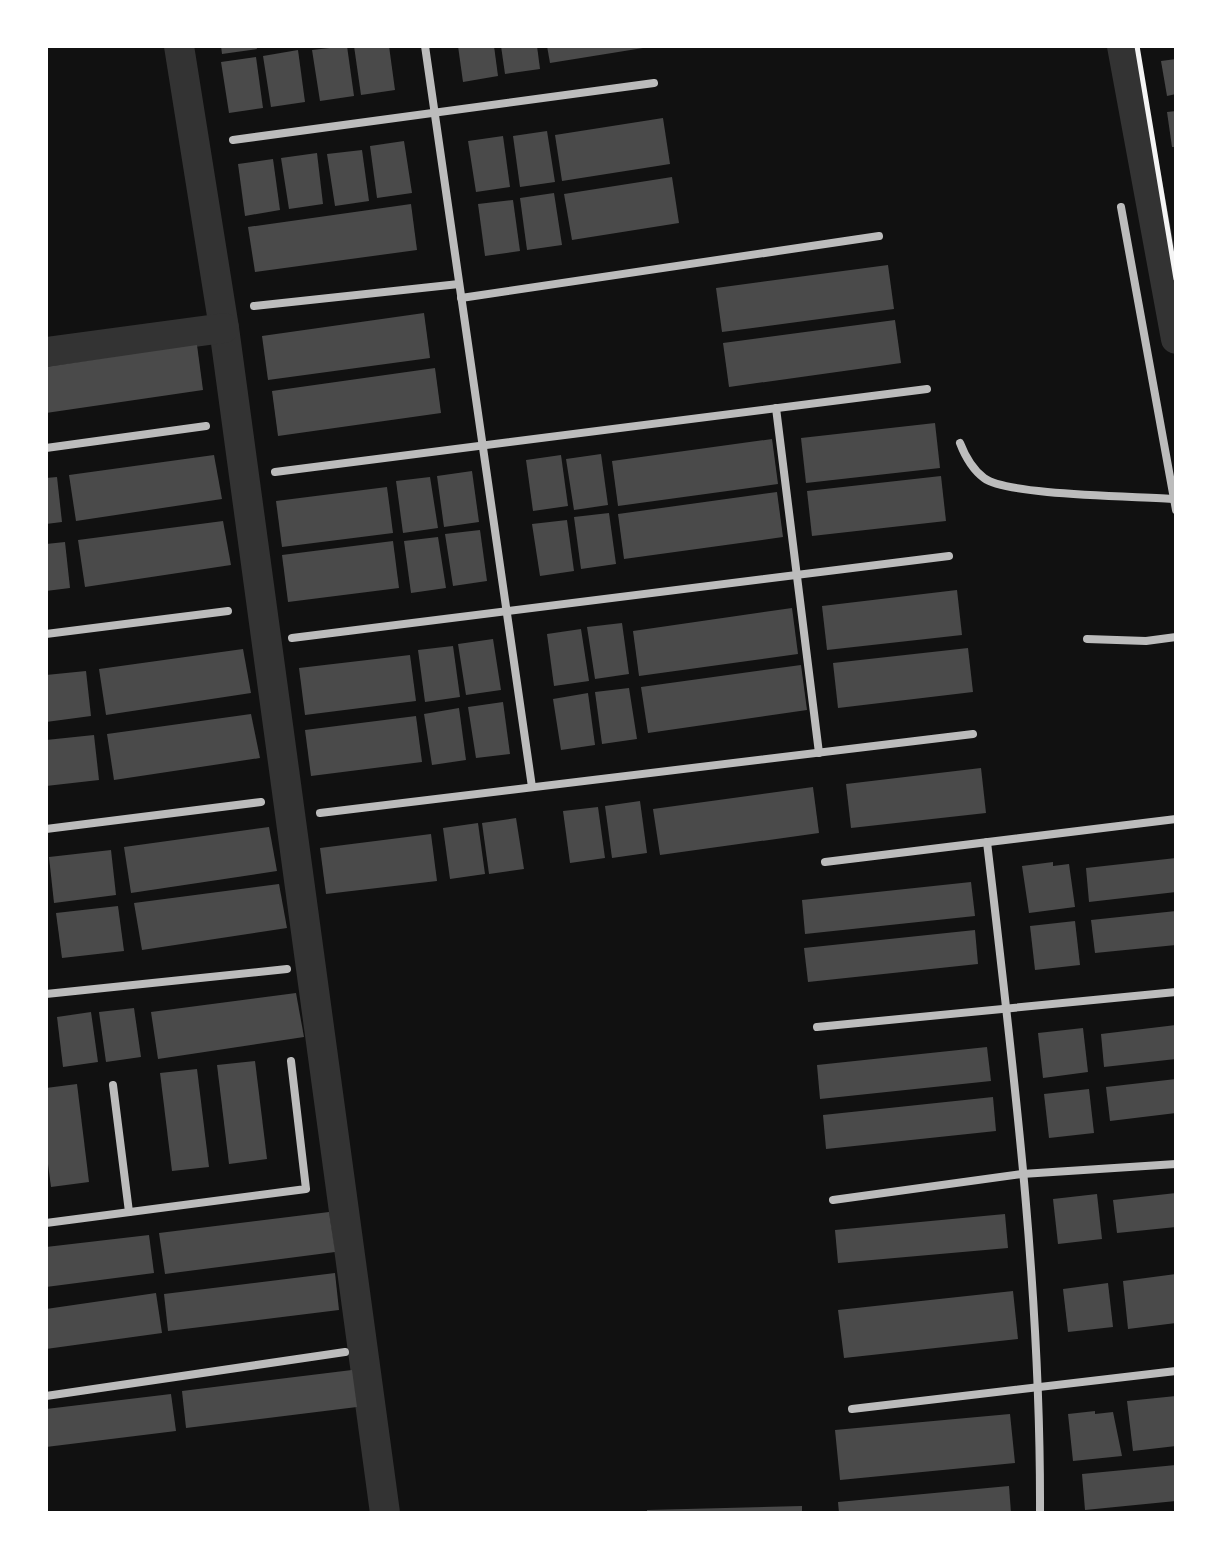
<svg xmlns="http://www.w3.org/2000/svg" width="1222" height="1559" font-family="Inter,sans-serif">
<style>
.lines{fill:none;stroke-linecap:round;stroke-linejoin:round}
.canal{stroke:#333;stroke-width:30}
.building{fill:#4a4a4a}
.path{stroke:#f5f5f5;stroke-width:5}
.minor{stroke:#bcbcbc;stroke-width:8}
</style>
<rect width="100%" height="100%" fill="#111"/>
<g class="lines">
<g class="canal">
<polyline points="179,46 224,328 385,1513"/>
<polyline points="1122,46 1176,339"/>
<polyline points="46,352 224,328"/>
</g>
</g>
<g class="building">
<polygon points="221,46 256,46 257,49 222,54"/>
<polygon points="347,46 354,96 320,101 312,50"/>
<polygon points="354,46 389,46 395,90 361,95"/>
<polygon points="458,46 494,46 498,76 463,82"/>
<polygon points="501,46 537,46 540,69 505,74"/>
<polygon points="547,46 642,46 643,48 550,63"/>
<polygon points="298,50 305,102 271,107 263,56"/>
<polygon points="256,57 263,108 229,113 221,62"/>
<polygon points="1176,59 1176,94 1167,96 1161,61"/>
<polygon points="1176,111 1176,147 1172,147 1167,112"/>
<polygon points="663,118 670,164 562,181 555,135"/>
<polygon points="547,131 555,182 520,187 513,136"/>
<polygon points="503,136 510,187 476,192 468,141"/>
<polygon points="404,141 412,193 377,198 370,146"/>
<polygon points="362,150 369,201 335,206 327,154"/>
<polygon points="317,153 323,204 289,209 281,158"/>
<polygon points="273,159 280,210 245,216 238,164"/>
<polygon points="672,177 679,223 572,240 564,194"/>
<polygon points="554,193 562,245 527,250 520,198"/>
<polygon points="513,200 520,251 485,256 478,204"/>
<polygon points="411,204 417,250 255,272 248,227"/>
<polygon points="888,265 894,309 722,332 716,288"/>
<polygon points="424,313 430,358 268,380 262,336"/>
<polygon points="895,320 901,363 729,387 723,343"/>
<polygon points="197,345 203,390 46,413 46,367"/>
<polygon points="435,368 441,413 278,436 272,391"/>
<polygon points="935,423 940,468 806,483 801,438"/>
<polygon points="772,439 778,484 618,506 612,461"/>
<polygon points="601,454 608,505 574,510 566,459"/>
<polygon points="214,455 222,499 76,521 69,475"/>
<polygon points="561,455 568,506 533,511 526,460"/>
<polygon points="472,471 479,522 444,527 437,476"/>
<polygon points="941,476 946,521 812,536 807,491"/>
<polygon points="57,477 62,522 46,524 46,478"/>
<polygon points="430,477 438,528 403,533 396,481"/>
<polygon points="387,487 393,533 282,547 276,501"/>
<polygon points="777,492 783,537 624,559 618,514"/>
<polygon points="609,513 616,564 581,569 574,517"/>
<polygon points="567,520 574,571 540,576 532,524"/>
<polygon points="223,521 231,565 85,587 78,540"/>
<polygon points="480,530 487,581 453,586 445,534"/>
<polygon points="438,537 446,588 411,593 404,541"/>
<polygon points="393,541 399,588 288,602 282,555"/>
<polygon points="65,542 70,588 46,591 46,544"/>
<polygon points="957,590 962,635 827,650 822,606"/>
<polygon points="792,608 798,654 639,676 633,631"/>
<polygon points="622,623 629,674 595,679 587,627"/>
<polygon points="581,629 589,681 554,686 547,634"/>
<polygon points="493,639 501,690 466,695 458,644"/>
<polygon points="453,646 460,697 425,702 418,650"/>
<polygon points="968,648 973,692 838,708 833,663"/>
<polygon points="243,649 251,693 106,715 99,669"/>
<polygon points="410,655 416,701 305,715 299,668"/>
<polygon points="801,665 807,710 648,733 641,687"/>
<polygon points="86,671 91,716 46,722 46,675"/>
<polygon points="629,688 637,739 602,744 595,692"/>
<polygon points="588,693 595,745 561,750 553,699"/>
<polygon points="503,702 510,754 476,758 468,707"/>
<polygon points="459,708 466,760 432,765 424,714"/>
<polygon points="251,714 260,758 114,780 107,734"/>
<polygon points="416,716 422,762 311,776 305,730"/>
<polygon points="94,735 99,780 46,786 46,740"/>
<polygon points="981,768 986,813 851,828 846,784"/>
<polygon points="813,787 819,833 660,855 653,809"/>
<polygon points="640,801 647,853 612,858 605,806"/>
<polygon points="598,807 605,858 570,863 563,811"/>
<polygon points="516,818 524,869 489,874 482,823"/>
<polygon points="478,823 485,874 450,879 443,828"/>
<polygon points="269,827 277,871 131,893 124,847"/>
<polygon points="431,834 437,881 326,894 320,848"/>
<polygon points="111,850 116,895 54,903 49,857"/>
<polygon points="1176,858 1176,892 1089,902 1086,868"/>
<polygon points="1053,862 1053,866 1069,864 1075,907 1029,913 1022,866"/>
<polygon points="971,882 975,916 805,934 802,900"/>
<polygon points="279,884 287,928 142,950 134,903"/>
<polygon points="118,906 124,951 62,958 56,913"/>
<polygon points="1176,911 1176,945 1095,953 1091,920"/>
<polygon points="1075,921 1080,965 1035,970 1030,926"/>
<polygon points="975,930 978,964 808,982 804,948"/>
<polygon points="296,993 304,1037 158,1059 151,1012"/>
<polygon points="134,1008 141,1057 106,1062 99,1012"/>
<polygon points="91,1012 98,1062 63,1067 57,1017"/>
<polygon points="1176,1025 1176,1059 1104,1067 1101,1034"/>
<polygon points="1083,1028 1088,1072 1043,1078 1038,1033"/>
<polygon points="987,1047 991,1081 820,1099 817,1065"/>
<polygon points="255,1061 267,1159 229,1164 217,1065"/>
<polygon points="197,1069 209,1167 172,1171 160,1073"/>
<polygon points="1176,1079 1176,1113 1110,1121 1106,1087"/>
<polygon points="77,1084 89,1182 51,1187 46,1149 46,1088"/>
<polygon points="1089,1089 1094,1133 1049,1138 1044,1094"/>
<polygon points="993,1097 996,1131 826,1149 823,1115"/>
<polygon points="1176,1193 1176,1227 1117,1233 1113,1200"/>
<polygon points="1097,1194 1102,1239 1058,1244 1053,1199"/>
<polygon points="329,1212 335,1252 165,1274 159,1233"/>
<polygon points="1005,1214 1008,1248 838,1263 835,1230"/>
<polygon points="149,1235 154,1273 46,1287 46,1247"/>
<polygon points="335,1273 339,1310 168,1331 164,1294"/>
<polygon points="1176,1274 1176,1323 1128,1329 1123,1281"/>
<polygon points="1108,1283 1113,1327 1068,1332 1063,1289"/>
<polygon points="1013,1291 1018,1339 844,1358 838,1310"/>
<polygon points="156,1293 162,1333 46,1349 46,1309"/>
<polygon points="352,1370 357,1407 186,1428 182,1391"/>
<polygon points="171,1394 176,1431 46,1447 46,1409"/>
<polygon points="1176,1396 1176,1446 1133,1451 1127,1401"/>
<polygon points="1095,1411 1095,1414 1113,1412 1122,1456 1073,1461 1068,1414"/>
<polygon points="1010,1414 1015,1463 840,1480 835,1430"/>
<polygon points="1176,1465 1176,1501 1085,1510 1082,1474"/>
<polygon points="1009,1486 1011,1513 839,1513 838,1502"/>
<polygon points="802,1506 802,1513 647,1513 647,1510"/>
</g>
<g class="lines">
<polyline class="path" points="1137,46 1176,279"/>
<g class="minor">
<polyline points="425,46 532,787"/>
<polyline points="233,140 654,83"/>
<polyline points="1121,207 1176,510"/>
<polyline points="461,298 879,236"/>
<polyline points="254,306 459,284"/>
<polyline points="776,408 819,753"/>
<path d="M960 443C965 456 972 469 984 478 1008 496 1138 496 1175 499"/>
<polyline points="46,448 206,426"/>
<polyline points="275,472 927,389"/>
<polyline points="46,634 228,611"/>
<polyline points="292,638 949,556"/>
<polyline points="1087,639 1146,641 1176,637"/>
<polyline points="320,813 973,734"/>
<polyline points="46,829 261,802"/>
<path d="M987 842C1013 1065 1041 1289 1040 1513"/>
<polyline points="825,862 1176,819"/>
<polyline points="46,994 287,969"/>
<polyline points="817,1027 1176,992"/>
<polyline points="113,1085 129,1212"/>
<polyline points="833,1200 1022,1174 1176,1164"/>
<polyline points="46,1223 306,1189 291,1061"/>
<polyline points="46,1396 345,1352"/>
<polyline points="852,1409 1176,1371"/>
</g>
</g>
<rect width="1222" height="1559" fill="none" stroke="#ffffff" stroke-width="96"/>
</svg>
